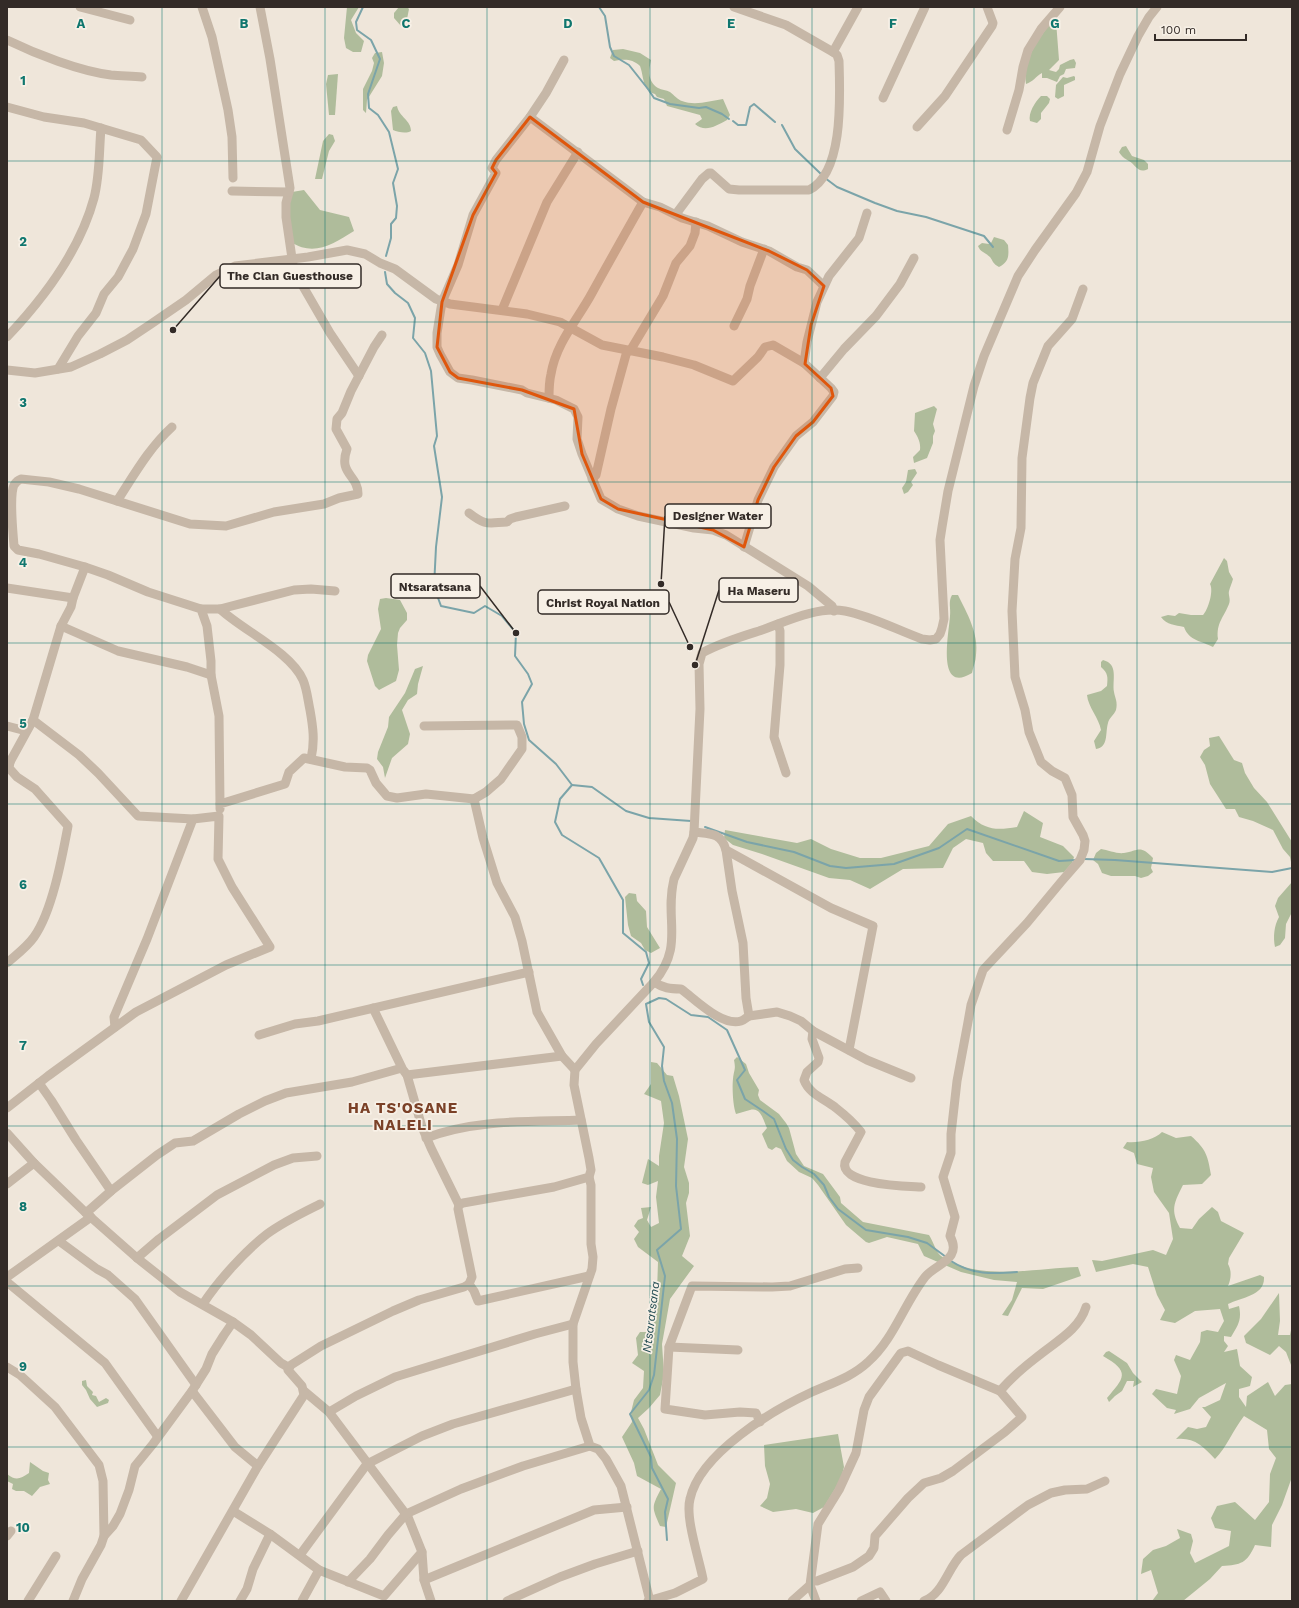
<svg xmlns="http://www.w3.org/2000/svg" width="1299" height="1608" font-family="'Work Sans',sans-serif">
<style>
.green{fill:#afbc9b}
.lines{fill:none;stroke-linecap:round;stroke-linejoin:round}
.stream{stroke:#7ba4a9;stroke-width:2}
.minor{stroke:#c6b7a7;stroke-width:9}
.marked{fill:#df570d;fill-opacity:0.2;stroke:#df570d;stroke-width:3;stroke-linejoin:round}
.grid{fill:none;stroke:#0f766e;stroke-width:1;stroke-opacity:0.55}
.labels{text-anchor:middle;stroke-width:3.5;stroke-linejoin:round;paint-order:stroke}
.water-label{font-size:12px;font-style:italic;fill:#204a51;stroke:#f7f0e6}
.district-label{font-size:15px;font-weight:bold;letter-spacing:1px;fill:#7b4127;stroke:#f7f0e6}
.grid-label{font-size:13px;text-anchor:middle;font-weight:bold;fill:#0f766e;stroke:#f7f0e6;stroke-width:3.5;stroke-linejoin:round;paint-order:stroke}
.leader{fill:none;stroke:#332b27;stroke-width:1.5}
.callout-dot{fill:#332b27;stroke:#f7f0e6;stroke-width:1.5}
.callout{fill:#f7f0e6;stroke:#332b27;stroke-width:1.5}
.callout-label{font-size:12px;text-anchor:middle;font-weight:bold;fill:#332b27}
</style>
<rect width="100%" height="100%" fill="#efe6da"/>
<g class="green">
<polygon points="347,7 359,7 351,20 356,33 364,41 361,52 353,52 346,48 344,38"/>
<polygon points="399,7 407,7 409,9 406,24 404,27 401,26 394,18 394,13"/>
<path d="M1052 21H1056L1059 60 1049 70 1056 72 1059 69 1060 65 1070 60 1074 59 1076 63 1075 68 1066 69 1064 74 1060 76 1057 82 1047 78H1042V73C1036 76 1033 82 1026 84 1022 59 1039 39 1052 21Z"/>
<path d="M623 49 640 53 651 60C649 70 647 81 658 88 662 90 666 90 670 92 674 95 678 100 682 101 695 106 710 101 723 99L730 115 727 120C716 126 705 133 695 124L702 119 700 115 667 106 664 99 657 97 655 94C642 91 644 76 640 66 632 59 625 59 614 61L610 58 613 50Z"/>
<polygon points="382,52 384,63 382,76 367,100 366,113 363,110 363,89 372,71 374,63 372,58 375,53"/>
<polygon points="338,74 335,115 329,115 326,84 328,75"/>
<polygon points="1074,76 1075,77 1075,80 1064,85 1064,96 1058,99 1055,97 1056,85 1063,77 1067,78"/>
<path d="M1041 96H1047L1050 99 1049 103 1041 113V119L1037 123 1030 121C1028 113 1035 102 1041 96Z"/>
<path d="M397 106C399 117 411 120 411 131 406 134 398 132 393 130L391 111 393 107Z"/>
<polygon points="329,134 333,135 335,141 329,151 322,179 315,179 323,141"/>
<path d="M1126 146 1132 156 1144 160 1148 164V169C1138 174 1136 165 1129 161 1124 158 1122 157 1119 152L1122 147Z"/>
<path d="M304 190 320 210 349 217 354 231C333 244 314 257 291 242L287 212 292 192Z"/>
<path d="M994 237 1004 240 1008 245C1009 256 1009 262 999 267 993 264 993 261 990 257 986 253 980 252 978 246L982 243 989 244 991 243Z"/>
<path d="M934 406 937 409 933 424 935 431 933 436V443L927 458 914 463 913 457 920 450C921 443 918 437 914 431L915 413Z"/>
<polygon points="915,469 917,473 911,482 913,485 908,492 904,494 902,488 906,482 908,470"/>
<path d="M1224 558 1227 561 1229 572 1233 579C1232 583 1230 587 1229 591 1228 595 1231 599 1229 604 1224 617 1216 623 1218 639L1213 647C1202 641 1189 641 1184 627 1175 625 1167 625 1161 617L1168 615 1175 616 1179 613 1191 615H1203C1208 610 1214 591 1210 584Z"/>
<path d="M952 595H958C967 613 979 634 976 655 976 661 973 667 972 673 936 695 949 633 950 616 951 608 948 602 952 595Z"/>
<polygon points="386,598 400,600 407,613 407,620 400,628 398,633 397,645 399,670 396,681 379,690 375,686 367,661 368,655 381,629 378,609 380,599"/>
<path d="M1103 660C1119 664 1112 680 1114 692 1115 698 1118 702 1116 710 1114 715 1109 718 1108 723 1105 733 1109 747 1096 749L1094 741 1101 730C1099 718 1088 707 1087 695L1101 691 1107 686C1108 677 1108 673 1101 667V662Z"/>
<polygon points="423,666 418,684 417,694 408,700 402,710 410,734 408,744 392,758 385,778 383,767 377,759 378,752 388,727 389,717 405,693 415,669"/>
<polygon points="1219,736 1234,760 1242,763 1245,773 1254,788 1267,802 1292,842 1292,867 1290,857 1283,849 1273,830 1253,821 1239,817 1235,809 1226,809 1210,784 1205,765 1200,757 1204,750 1210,746 1209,738"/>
<path d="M1024 811 1043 823 1040 837 1063 846 1074 857 1072 863 1064 872 1047 874 1032 872 1024 861H993L986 853 983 843 966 839 953 848 943 868 903 869 870 889 850 880 829 878 762 854 733 845 724 838 725 830 797 843 811 839 831 849 860 858H881L929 846 948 824 971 816C986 831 998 830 1017 827Z"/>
<path d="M1101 849C1108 850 1117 854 1124 853 1138 851 1140 844 1153 858L1151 868 1153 872 1148 876 1141 878 1135 876H1111L1102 873 1098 864 1093 860 1096 853Z"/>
<path d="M1292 882V912L1286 924 1285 938 1280 945 1275 947C1273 937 1274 926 1279 917L1275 906 1278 898Z"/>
<polygon points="629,893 636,894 637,901 646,911 647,927 660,948 651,953 645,950 641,943 631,936 628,925 625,897"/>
<path d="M737 1057 746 1064 749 1073 759 1090 758 1095 760 1100 779 1114 786 1123 789 1128 796 1154 804 1166 823 1174 840 1197 841 1203 863 1222 929 1235C933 1241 936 1252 941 1256 977 1282 1037 1268 1078 1267L1081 1276 1043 1289 1022 1288 1008 1316 1002 1315 1012 1300 1017 1282 994 1280 961 1272 924 1256 918 1244 887 1237 869 1243 866 1242 846 1225 818 1185 812 1178 799 1172 787 1161 781 1149 776 1147 772 1150 768 1148 762 1134 767 1128C763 1120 761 1107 750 1110 745 1111 741 1113 736 1114 733 1106 732 1088 733 1079 734 1069 736 1070 734 1060Z"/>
<path d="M651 1062 657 1063 667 1075 673 1076 679 1096 688 1139 684 1167 689 1183V1193L686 1203 690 1236 682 1256 694 1266 670 1299 662 1344 664 1374 660 1395 649 1408 638 1418 644 1429 658 1465 676 1483 666 1527 660 1526C652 1507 651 1508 661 1489L637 1476 634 1463 622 1437 632 1422 631 1412 634 1400 643 1388 644 1371 632 1363 638 1355 636 1338 640 1332H646L652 1329 654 1322V1300L657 1292 658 1262 638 1247 634 1239 639 1232 634 1226 638 1220 643 1218 641 1208 651 1207 647 1220 651 1227 659 1223 656 1197 658 1181 648 1185 642 1183 648 1159 659 1166V1156L664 1123 661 1101 644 1094 651 1084Z"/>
<path d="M1162 1132 1176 1138 1191 1136C1206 1149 1208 1156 1211 1175L1202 1184 1183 1185C1174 1203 1170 1210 1180 1228L1192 1229 1199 1219 1212 1207 1218 1212 1221 1221 1244 1233 1229 1258 1228 1264C1232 1271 1231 1279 1228 1286L1260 1275 1264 1277C1265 1296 1241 1297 1228 1304L1229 1309 1239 1306C1242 1320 1238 1325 1231 1337L1224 1336V1341L1228 1346 1224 1352 1237 1349 1240 1366 1252 1377 1250 1386 1239 1389V1397L1246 1407 1247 1396 1268 1382 1275 1396 1285 1385 1292 1384V1477L1282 1505 1272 1525 1271 1547 1255 1545C1247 1563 1241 1565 1222 1566L1210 1579 1183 1601H1152L1158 1593 1151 1570 1141 1574 1143 1559 1153 1550 1166 1546 1180 1538 1177 1529 1191 1534 1193 1541 1190 1553 1195 1563 1229 1546 1231 1531 1215 1528 1211 1518 1217 1506 1235 1502 1255 1520 1269 1502 1270 1474 1276 1458 1269 1449 1267 1430 1244 1416C1233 1430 1227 1447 1215 1459 1203 1446 1194 1437 1176 1439L1188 1427 1197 1429 1206 1427 1211 1417 1202 1407H1205L1220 1400 1226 1383 1199 1398 1190 1409 1174 1414 1176 1410 1167 1408 1152 1394 1156 1389 1177 1394 1181 1376 1174 1360 1176 1355 1190 1360 1200 1342 1201 1332 1207 1330 1218 1332 1224 1321 1220 1309 1195 1311 1175 1323 1160 1320 1165 1310 1157 1295 1148 1267 1133 1264 1096 1272 1092 1260 1102 1261 1153 1250 1166 1255 1173 1239 1169 1213 1154 1192 1151 1177 1153 1168 1137 1164 1134 1153 1123 1148 1127 1142C1139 1143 1154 1140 1162 1132Z"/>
<polygon points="1279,1293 1280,1321 1278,1335 1290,1335 1292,1325 1292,1365 1291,1365 1286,1352 1279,1346 1270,1355 1246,1343 1244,1336 1261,1319"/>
<path d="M1109 1351 1127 1363 1133 1373 1142 1382 1133 1387 1134 1381H1127L1122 1391 1115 1396 1109 1402 1107 1398C1124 1378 1131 1372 1103 1356L1106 1352Z"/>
<polygon points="86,1380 87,1386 93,1392 92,1395 96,1396 99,1402 106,1398 109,1400 108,1403 97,1407 90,1399 86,1390 82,1385 82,1381"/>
<polygon points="838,1434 844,1467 841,1479 824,1507 813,1513 796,1509 773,1512 760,1506 767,1498 770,1484 765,1466 764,1445"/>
<path d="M30 1462 43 1471 49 1473 48 1480 50 1484 40 1487 32 1496 24 1491H16L12 1489 13 1484 7 1481V1474C16 1481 20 1479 29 1473Z"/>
</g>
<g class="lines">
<g class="stream">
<polyline points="363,7 356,22 357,30 371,40 380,59 368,94 369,108 378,115 389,132 398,169 393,183 397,206 396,218 391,224 391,238 386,256"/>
<polyline points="599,7 605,16 610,47 614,56 629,65 648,89 654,98 670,104 699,108 706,107 722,114 729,119"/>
<polyline points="733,121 738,125 746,125 750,107 754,104 775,122"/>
<polyline points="782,125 795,149 822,175"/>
<polyline points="825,178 837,187 875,203 897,211 926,217 984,236 993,247"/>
<polyline points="385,272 387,284 395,293 408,303 415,318 413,338 425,353 431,371 437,436 434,446 442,497 436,547 434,587 441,606 474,613 485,606 502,616 516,633 515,656 528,674 532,684 522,702 524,724 529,740 556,764 572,785 560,799 555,822 562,835 599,858 623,900 623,933 646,952 649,963 641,979 643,985"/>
<polyline points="572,785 592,787 626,811 649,818 691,821"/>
<polyline points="705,827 747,842 794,852 830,866 846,868 894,864 939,848 967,829 1059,861 1076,860"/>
<polyline points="1084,859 1115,860 1272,872 1292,868"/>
<path d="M951 1261C972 1275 993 1274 1017 1272"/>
<polyline points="667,1540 665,1512 668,1499 652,1468 651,1457 630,1414 649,1390 654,1375 665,1276 657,1250 681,1229 676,1186 677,1139 672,1103 664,1081 662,1066 664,1047 649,1022 646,1004 659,998 666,999 691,1015 708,1017 727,1030 745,1070 737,1080 745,1099 763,1111 774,1119 786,1149 793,1160 802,1167 814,1174 824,1185 829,1197 838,1209 866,1230 908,1237 927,1243 946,1257"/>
</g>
<g class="minor">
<polyline points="80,7 130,20"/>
<polyline points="202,7 212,37 228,110 232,137 233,178"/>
<polyline points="260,7 270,59 290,188 286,203 286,217 293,265 297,276 330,333 359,376"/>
<polyline points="734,7 786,25 833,52 858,7"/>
<path d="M7 40C36 54 79 71 111 75 121 76 132 76 142 77"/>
<polyline points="883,98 925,7"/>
<polyline points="7,107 44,117 84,123 141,140 157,157 146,214 133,249 118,277 104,294 96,313 78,336 58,369"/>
<polyline points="530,117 546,93 564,60"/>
<polyline points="917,127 945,96 992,26 993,23 987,7"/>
<polyline points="1007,130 1019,90 1023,67 1028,50 1041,29 1060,7"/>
<polyline points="232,191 289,192"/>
<path d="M676 214 702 179 709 173H711L729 189 739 190H809C844 173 840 96 839 61L837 55 833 52"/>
<polyline points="824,286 807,270 797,267 769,251 742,242 708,226 682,218 660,207 643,202 530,117 496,160 492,168 496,173 473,215 458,265 442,302 437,333 437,347 440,354 450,372 458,378 472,380 522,390 527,393 556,400 574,409 578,417 577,439 582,454 601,499 618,509 638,516 694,528 713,530 726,535 808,586 832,606 834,611"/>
<polyline points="502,310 547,202 578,152"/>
<polyline points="734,326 747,299 750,286 764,249"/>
<path d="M7 337C44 298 80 250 94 198 100 175 99 151 101 128"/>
<polyline points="630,351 663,296 676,263 690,246 695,233 696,222"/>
<polyline points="804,363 807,342 817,302 829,276 859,238 867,213"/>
<polyline points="7,370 35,373 71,367 100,354 127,340 151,324 186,300 216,275 235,266 308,257 347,250 365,254 380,263 395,269 436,299 450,304 527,314 560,322 602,345 663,357 694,365 733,381 758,357 765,347 773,345 804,363 831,388 834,392 833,396 813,422 796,436 774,467 758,500 744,547"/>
<polyline points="820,378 844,349 876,316 900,284 914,258"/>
<path d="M549 398C549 390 549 382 551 374 556 343 578 319 592 293 609 262 626 232 643 202"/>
<polyline points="592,479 596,475 611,409 627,351"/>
<path d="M117 501C134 475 149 448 172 427"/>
<path d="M469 513C486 526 487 523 507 522L510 519 516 517 565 506"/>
<path d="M85 567 39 554 18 550 14 546C13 532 9 496 14 485 16 482 18 480 21 479L49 482 79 489 190 524 226 526 274 512 324 504 339 498 358 494C358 474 338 475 347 449L336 429 337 419 342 413 351 391 374 347 382 335"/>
<polyline points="7,588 73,598"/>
<polyline points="201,609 220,609 294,590 311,589 335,591"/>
<path d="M220 609C242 630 291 652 303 680 307 689 308 701 310 710 313 727 315 741 311 759"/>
<polyline points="778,624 780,631 780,665 774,737 786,773"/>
<polyline points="61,626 118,651 187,667 211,675"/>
<polyline points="7,726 26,731"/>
<path d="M7 760 10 762 9 768 17 777 35 789 68 826C62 858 52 912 34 937 27 947 16 955 7 963"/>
<polyline points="10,762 33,720 61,626 71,607 73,598 85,567 108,575 148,592 201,609 207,626 211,661 211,675 219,716 220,804"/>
<polyline points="474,799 483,838 497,883 515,917 522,941 537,1012 562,1056 575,1070"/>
<polyline points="220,809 220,804 285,784 289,772 304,758 345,767 367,768 370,770 376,783 387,796 397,798 426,794 474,799 486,792 501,779 522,749 522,737 517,725 424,726"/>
<path d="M694 832C710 834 721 832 726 850L831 908 873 926 849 1050"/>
<path d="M654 982C663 988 670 989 681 989 695 999 722 1027 741 1021 744 1020 747 1017 749 1016L746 998 743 943 732 891 726 850"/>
<polyline points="749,1016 777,1012 790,1016 801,1021 813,1031 867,1060 911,1078"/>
<polyline points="115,1027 114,1017 147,939 193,819"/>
<path d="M813 1031 812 1039 819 1058 818 1062 807 1072 804 1080C809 1094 825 1099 836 1108 845 1115 854 1123 861 1132L845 1162C839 1185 906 1186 921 1187"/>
<polyline points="259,1035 295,1024 318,1021 529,972"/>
<polyline points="404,1071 407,1075 422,1127 431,1148 459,1205"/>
<polyline points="407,1075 562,1056"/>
<polyline points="39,1083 51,1100 76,1140 111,1191"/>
<polyline points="7,1108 48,1076 136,1012 226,965 270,947 232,887 218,859 219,816 193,819 138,816 98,773 79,755 33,720"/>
<polyline points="7,1133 34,1163 86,1213 137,1258 180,1292 233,1322 251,1335 281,1363 288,1367"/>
<path d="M426 1138C475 1119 530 1122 581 1120"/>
<polyline points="589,1177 591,1185 591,1244 593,1257 592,1269 573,1324 573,1362 576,1389 581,1418 590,1446 598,1449 606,1459 621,1486 650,1601"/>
<polyline points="7,1184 34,1163"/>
<polyline points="86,1213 111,1191 157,1155 175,1143 193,1141 239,1114 265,1101 286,1093 352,1082 402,1068 373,1008"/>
<polyline points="59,1241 97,1269 108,1275 135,1299 196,1385"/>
<polyline points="137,1258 159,1239 217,1195 274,1165 293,1158 317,1156"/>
<polyline points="7,1277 91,1217"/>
<polyline points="7,1282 105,1363 158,1437"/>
<polyline points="469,1284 474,1291 478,1301 589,1276"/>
<path d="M203 1304C218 1281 245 1251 267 1234 283 1222 302 1213 320 1204"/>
<polyline points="669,1347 738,1350"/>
<polyline points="7,1367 20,1375 55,1407 99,1465 103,1481 104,1536 101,1545 82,1579 73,1601"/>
<polyline points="192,1391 235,1447 258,1466"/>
<polyline points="304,1391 329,1412 408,1517 422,1552 424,1580 431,1601"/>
<polyline points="329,1412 356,1396 395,1377 535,1334 573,1324"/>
<polyline points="760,1422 756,1413 740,1412 705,1415 665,1409 669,1347 692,1286 772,1287 790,1286 845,1269 858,1268"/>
<polyline points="233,1511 270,1534 319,1570 384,1596 422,1552"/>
<polyline points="7,1536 11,1531"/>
<polyline points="104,1536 113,1526 120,1514 129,1490 135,1466 153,1444 192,1391 206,1369 212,1354 224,1335 233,1322"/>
<polyline points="300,1555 367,1464 422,1436 453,1424 576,1389"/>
<polyline points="424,1580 594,1510 627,1507"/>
<path d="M812 1581H817L853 1567 869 1556 874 1548 875 1536 908 1498 924 1483 941 1478 953 1471 1005 1432 1022 1417 1000 1391C1011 1378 1024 1367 1037 1357 1055 1342 1079 1330 1086 1307"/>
<polyline points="348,1582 370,1559 388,1535 406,1514 461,1489 523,1466 590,1446"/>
<polyline points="810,1585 816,1601"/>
<polyline points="28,1601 56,1556"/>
<path d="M181 1601 258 1466 304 1395 302 1386 288 1370 291 1365 321 1346 393 1311 419 1300 464 1287 469 1284 472 1277 458 1209 459 1205 463 1203 554 1187 589 1177 591 1170 589 1158 574 1085 575 1070 596 1044 654 982C685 945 664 920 674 879L693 838 694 832 700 709 699 664 702 653C720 643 740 637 759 631 785 622 816 606 845 611 871 616 897 630 922 639L930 640 936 639 940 634 942 628 944 619 940 540 942 527 948 491 974 386 984 356 1018 276 1035 250 1076 193 1087 172 1100 126 1120 74 1138 36 1149 17 1157 7"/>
<polyline points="240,1601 247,1589 253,1569 270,1534"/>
<polyline points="302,1601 319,1570"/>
<polyline points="507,1601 560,1577 595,1564 638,1551"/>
<path d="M648 1601 675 1593 703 1579C699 1558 685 1518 690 1499 700 1453 773 1410 812 1392 832 1383 852 1377 868 1362 894 1339 904 1304 925 1277 935 1264 963 1260 950 1236L955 1217 943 1177 951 1153V1134L957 1081 968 1022 971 1005 983 970 1027 923 1061 882 1080 860 1084 850 1085 841 1083 835 1073 817 1072 795 1065 778 1052 771 1041 762 1029 732 1025 710 1015 677 1012 611 1015 559 1021 528 1022 458 1030 398 1033 383 1048 346 1072 319 1083 289"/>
<polyline points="792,1601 810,1585 818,1524 839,1490 856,1453 864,1410 869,1397 901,1353 908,1351 938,1365 1000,1391"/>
<polyline points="861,1601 880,1592 886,1601"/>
<path d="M924 1601C943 1594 948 1568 961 1555L1028 1505 1051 1493 1065 1490 1087 1489 1105 1481"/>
</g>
</g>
<path class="marked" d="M530 117 643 202 769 251 807 270 824 286 811 325 805 364 831 388 833 396 813 422 796 436 774 467 758 500 744 547 713 530 618 509 601 499 582 454 574 409 522 390 458 378 450 372 437 347 442 302 473 215 496 173 492 168 496 160Z"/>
<path class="grid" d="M162 7V1601M325 7V1601M487 7V1601M650 7V1601M812 7V1601M974 7V1601M1137 7V1601M7 161H1292M7 322H1292M7 482H1292M7 643H1292M7 804H1292M7 965H1292M7 1126H1292M7 1286H1292M7 1447H1292"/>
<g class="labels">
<g class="water-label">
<text transform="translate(651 1317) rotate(-83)" y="4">Ntsaratsana</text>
</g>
<g class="district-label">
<text x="403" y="1113">HA TS'OSANE<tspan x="403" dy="17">NALELI</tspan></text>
</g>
</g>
<g class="grid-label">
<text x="81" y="28">A</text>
<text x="244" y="28">B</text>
<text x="406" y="28">C</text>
<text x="568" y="28">D</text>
<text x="731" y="28">E</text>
<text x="893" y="28">F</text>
<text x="1055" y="28">G</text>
<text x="23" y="85">1</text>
<text x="23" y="246">2</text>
<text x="23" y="407">3</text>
<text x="23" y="567">4</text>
<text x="23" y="728">5</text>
<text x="23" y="889">6</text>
<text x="23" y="1050">7</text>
<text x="23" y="1211">8</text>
<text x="23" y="1371">9</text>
<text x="23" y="1532">10</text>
</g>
<path class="leader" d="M173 330L220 276M661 584L665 516M516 633L480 586M695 665L719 590M690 647L669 602"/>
<g class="callout-dot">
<circle cx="173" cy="330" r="4"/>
<circle cx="661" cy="584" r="4"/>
<circle cx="516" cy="633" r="4"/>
<circle cx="695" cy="665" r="4"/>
<circle cx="690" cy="647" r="4"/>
</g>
<g class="callout">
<rect x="220" y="264" width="141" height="24" rx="4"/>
<rect x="665" y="504" width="106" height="24" rx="4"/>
<rect x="391" y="574" width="89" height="24" rx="4"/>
<rect x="719" y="578" width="79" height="24" rx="4"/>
<rect x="538" y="590" width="131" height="24" rx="4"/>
</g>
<g class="callout-label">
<text x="290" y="280">The Clan Guesthouse</text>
<text x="718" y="520">Designer Water</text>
<text x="435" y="591">Ntsaratsana</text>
<text x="759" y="595">Ha Maseru</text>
<text x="603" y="607">Christ Royal Nation</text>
</g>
<rect width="1299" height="1608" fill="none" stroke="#332b27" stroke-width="16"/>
<path d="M1155 34v6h91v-6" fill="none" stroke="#332b27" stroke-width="2"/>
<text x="1161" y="34" font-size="12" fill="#332b27" stroke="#f7f0e6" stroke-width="3" paint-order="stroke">100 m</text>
</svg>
